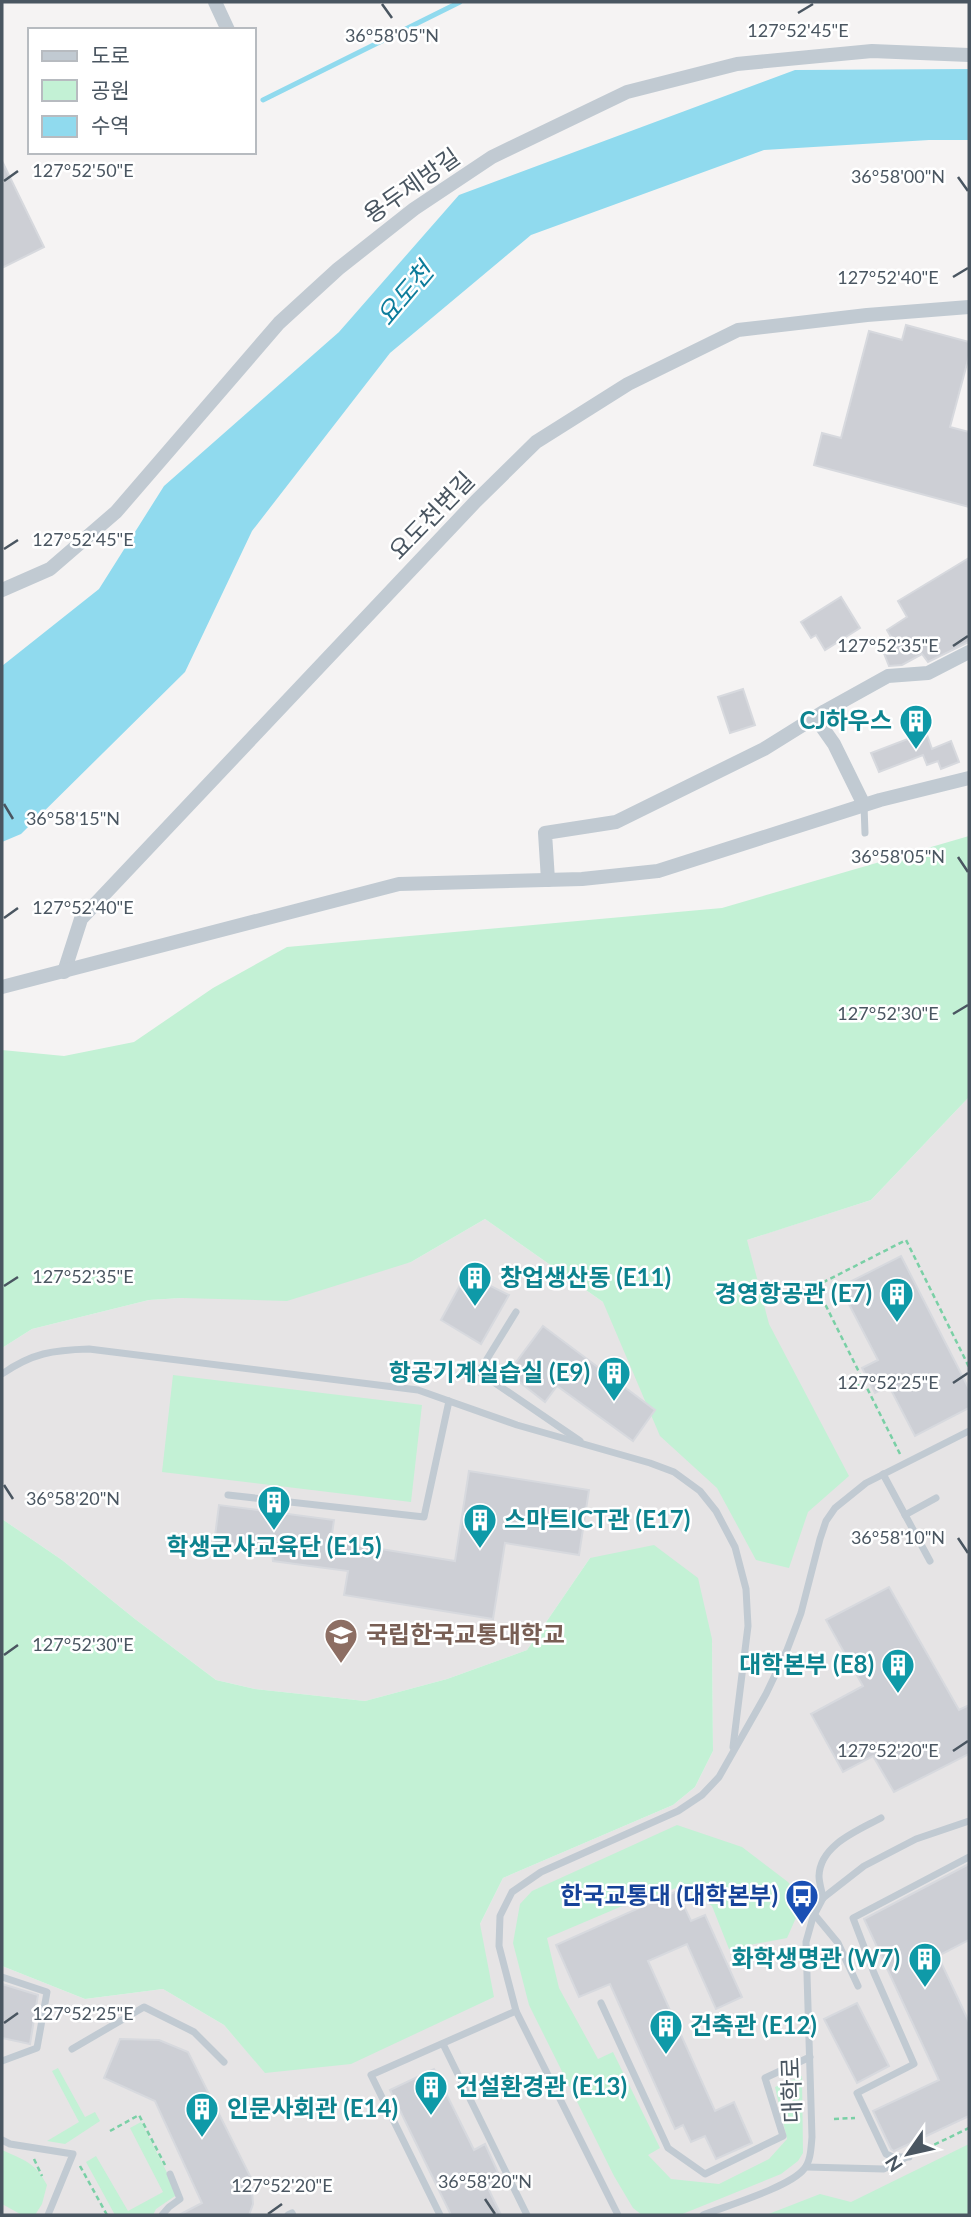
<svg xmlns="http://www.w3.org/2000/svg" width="971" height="2217" font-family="Lato,'Noto Sans KR',sans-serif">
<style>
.education{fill:#e6e4e5}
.green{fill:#c3f1d5}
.water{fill:#90daee}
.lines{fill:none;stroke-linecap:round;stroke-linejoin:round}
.stream{stroke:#90daee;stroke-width:5}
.building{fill:#cdcfd5;stroke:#d7d9de;stroke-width:2}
.path{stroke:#7ad0a6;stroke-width:2.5;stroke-dasharray:5 3.5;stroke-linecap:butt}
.lane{stroke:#c1cad2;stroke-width:7}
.street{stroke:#c1cad2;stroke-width:14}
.ticks{fill:none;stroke:#4a5661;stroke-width:2.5}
.labels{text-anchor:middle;stroke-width:5;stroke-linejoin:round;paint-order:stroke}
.street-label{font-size:24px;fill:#4a5661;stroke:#fff}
.culture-label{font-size:24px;font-weight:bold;fill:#0d838f;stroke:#fff;text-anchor:end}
.education-label{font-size:24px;font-weight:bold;fill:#785e54;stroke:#fff;text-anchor:start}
.transit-label{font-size:24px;font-weight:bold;fill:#164399;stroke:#fff;text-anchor:end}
.water-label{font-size:26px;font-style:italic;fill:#0c7c9b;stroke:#fff}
.ticks-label{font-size:18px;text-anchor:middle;fill:#4a5661;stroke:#fff;stroke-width:5;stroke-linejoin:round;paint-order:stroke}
</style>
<rect width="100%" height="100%" fill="#f5f3f3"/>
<polygon class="education" points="969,1097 969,2215 2,2215 2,1966 85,1999 163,1989 224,2025 265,2072 480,1924 503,1878 673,1805 695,1787 713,1751 712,1639 590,1558 527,1650 447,1679 365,1701 255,1689 216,1680 135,1619 62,1560 2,1519 2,1348 32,1329 149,1300 182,1298 411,1262 485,1219 603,1302 700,1255 871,1200"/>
<g class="green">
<polygon points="969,836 969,1097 871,1200 747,1240 769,1324 849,1476 808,1512 789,1568 756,1560 717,1488 660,1436 603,1302 485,1219 411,1262 287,1301 182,1298 149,1300 32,1329 2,1348 2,1050 64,1056 134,1042 213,988 287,947 722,908"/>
<polygon points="173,1375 422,1405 411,1502 162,1472"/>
<polygon points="2,1519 62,1560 135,1619 216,1680 255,1689 365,1701 447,1679 527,1650 590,1558 654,1545 698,1578 712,1639 713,1751 695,1787 673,1805 503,1878 480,1924 494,1997 351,2064 265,2073 224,2025 163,1989 85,1999 2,1966"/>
<polygon points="677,1825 742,1847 788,1882 803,1902 787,1938 729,1949 712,1906 682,1886 620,1907 547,1938 559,1988 598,2059 613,2052 660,2148 648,2155 671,2179 719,2184 769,2159 787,2139 775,2087 802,2076 803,2153 798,2161 781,2174 680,2215 642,2215 633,2208 614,2176 529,2005 513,1943 520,1904 532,1891"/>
<polygon points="58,2068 85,2117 95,2112 100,2121 65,2144 47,2141 79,2122 52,2071"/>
<polygon points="141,2122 178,2194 156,2209 153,2215 115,2215 86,2162 96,2156 128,2211 163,2192 130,2128"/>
<polygon points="969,2144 969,2215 766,2215 820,2194 851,2202"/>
<path d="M2 2150C24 2160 35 2162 47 2185L42 2204 35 2215H22L2 2204Z"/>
</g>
<polygon class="water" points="969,69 969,140 929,140 764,150 531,235 390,353 252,531 185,672 21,834 2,842 2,666 99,589 164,486 339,332 459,195 795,70"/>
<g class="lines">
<polyline class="stream" points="263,100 460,2"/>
</g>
<g class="building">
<polygon points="2,161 44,247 2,268"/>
<polygon points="906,325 969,342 969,356 950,427 969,432 969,507 814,465 822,433 841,438 869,331 902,340"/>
<polygon points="969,558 969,642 928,662 922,654 902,665 889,666 883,651 895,644 887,630 907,617 898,601"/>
<polygon points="841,597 860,628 825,650 816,635 811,638 801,622"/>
<polygon points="743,689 755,725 730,733 718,697"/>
<polygon points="926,732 932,749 951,741 959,762 941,769 938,761 927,765 923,755 879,772 871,753"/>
<polygon points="901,1256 969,1389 969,1408 915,1436 889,1386 875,1393 862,1368 878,1360 840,1287"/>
<polygon points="466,1274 509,1295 481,1344 441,1320"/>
<polygon points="543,1326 655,1410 633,1441 557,1386 545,1402 508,1373"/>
<polygon points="469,1471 589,1490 579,1555 505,1543 493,1619 344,1595 348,1571 273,1561 272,1552 214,1544 219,1505 334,1520 331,1541 455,1561"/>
<polygon points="889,1587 959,1710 969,1705 969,1754 894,1792 873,1756 843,1772 811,1714 863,1686 826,1620"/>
<polygon points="969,1864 969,1940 938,1956 969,2022 969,2116 894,2151 891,2149 873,2111 939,2080 864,1919"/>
<polygon points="677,1891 691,1921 705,1915 742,1997 716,2009 687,1944 648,1961 715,2111 734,2102 752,2143 716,2159 705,2136 691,2142 683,2125 675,2129 610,1984 579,1997 556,1945"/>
<polygon points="2,1984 38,1995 30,2044 2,2038"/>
<polygon points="857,2003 889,2066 857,2083 824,2019"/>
<polygon points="120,2039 159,2040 188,2052 251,2178 253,2204 249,2215 179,2215 202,2203 155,2101 104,2078"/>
<polygon points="434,2069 474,2150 485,2144 501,2179 487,2186 501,2215 451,2215 390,2090"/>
</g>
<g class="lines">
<g class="path">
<polyline points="855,1387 864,1383"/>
<polyline points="900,1454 816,1286 906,1240 969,1367"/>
<polyline points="834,2119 855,2118"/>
<polyline points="110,2131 139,2115 165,2165"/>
<polyline points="919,2152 969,2128"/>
<polyline points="34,2159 42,2176"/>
<polyline points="80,2166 107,2215"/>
</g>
<g class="lane">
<polyline points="864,806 865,833"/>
<polyline points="516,1312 479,1372 580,1441"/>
<path d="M2 1374C32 1353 53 1350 89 1349L418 1390 449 1401"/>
<polyline points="883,1474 930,1561"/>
<polyline points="228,1495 424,1517 449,1401 517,1425 650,1463 674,1472 700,1491 716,1511 735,1547 746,1589 748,1626 733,1747"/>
<polyline points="905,1515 936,1498"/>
<path d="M823 1898C822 1891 819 1883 819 1876 820 1845 857 1831 881 1818"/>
<polyline points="814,1914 838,1943 858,1986"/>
<polyline points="2,1977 47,1992 37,2048 2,2061"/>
<polyline points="601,2003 668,2148 705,2174 783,2136 765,2078 810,2057"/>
<polyline points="443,2044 527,2215"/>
<polyline points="72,2049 144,2007 194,2032 224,2062"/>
<polyline points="2,2140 10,2144 73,2154 48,2215"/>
<polyline points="909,2157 893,2157 886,2154 857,2093 914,2064 874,1973 853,1918 969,1857"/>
<polyline points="806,2167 884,2169 905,2158"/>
<polyline points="162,2215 169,2207 180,2199 170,2174"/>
<polyline points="288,2215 292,2213 293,2215"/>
<polyline points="440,2215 371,2075 516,2011"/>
<polyline points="618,2215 516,2011 499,1946 500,1916 512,1892 541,1872 678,1811 702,1795 719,1777 766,1694 787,1650 801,1613 820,1539 826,1521 835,1508 866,1483 969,1431"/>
<path d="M703 2215C726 2206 790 2187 804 2169 811 2161 811 2147 812 2137L806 1942 813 1917 823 1898 864 1866 916 1839 969 1821"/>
</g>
<g class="street">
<polyline points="215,2 228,30"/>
<polyline points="2,590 50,569 116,512 279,323 338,269 414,209 492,157 627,92 737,64 872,51 969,55"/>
<polyline points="815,717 834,744 864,805"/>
<polyline points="548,880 545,833 616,822 764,749 825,711 888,676 928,673 969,652"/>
<polyline points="64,972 81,919 476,501 536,442 628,384 738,330 867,315 969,307"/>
<polyline points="2,987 399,884 582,879 658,871 880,800 969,778"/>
</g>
</g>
<path class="ticks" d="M382 4 392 18M798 13 813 4M958 177 968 191M4 181 18 171M953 277 968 268M4 549 18 540M953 646 968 636M4 804 13 819M958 857 968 872M4 918 18 908M953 1014 968 1005M4 1286 18 1277M953 1383 968 1373M4 1485 13 1499M958 1538 968 1553M4 1655 18 1645M953 1751 968 1741M4 2023 18 2013M485 2199 495 2214M268 2214 282 2204"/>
<defs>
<symbol id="building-pin" viewBox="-11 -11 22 30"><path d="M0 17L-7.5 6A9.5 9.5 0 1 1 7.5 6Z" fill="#0f9aa8" stroke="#fff"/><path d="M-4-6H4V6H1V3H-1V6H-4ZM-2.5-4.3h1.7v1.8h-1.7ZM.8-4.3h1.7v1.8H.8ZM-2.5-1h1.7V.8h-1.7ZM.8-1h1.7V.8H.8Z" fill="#fff"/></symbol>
<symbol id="university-pin" viewBox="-11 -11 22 30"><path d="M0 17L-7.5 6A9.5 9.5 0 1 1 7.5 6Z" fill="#8d6e63" stroke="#fff"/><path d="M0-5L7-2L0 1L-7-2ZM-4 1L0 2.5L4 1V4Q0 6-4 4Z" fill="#fff"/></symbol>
<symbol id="bus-pin" viewBox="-11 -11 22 30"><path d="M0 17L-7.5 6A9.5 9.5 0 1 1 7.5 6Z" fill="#1a4fb4" stroke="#fff"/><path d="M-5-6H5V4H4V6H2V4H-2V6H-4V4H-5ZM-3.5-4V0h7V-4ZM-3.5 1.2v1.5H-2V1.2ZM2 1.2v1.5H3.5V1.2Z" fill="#fff"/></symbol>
</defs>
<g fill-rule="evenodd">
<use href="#building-pin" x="897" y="702" width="38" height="52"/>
<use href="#building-pin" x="456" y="1259" width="38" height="52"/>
<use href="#building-pin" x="878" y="1275" width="38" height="52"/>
<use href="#building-pin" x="595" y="1354" width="38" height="52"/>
<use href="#building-pin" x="255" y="1483" width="38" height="52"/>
<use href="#building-pin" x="461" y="1501" width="38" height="52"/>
<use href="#university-pin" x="322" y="1616" width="38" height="52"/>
<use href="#building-pin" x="879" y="1646" width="38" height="52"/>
<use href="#bus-pin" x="783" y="1877" width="38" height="52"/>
<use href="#building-pin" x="906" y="1940" width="38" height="52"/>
<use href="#building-pin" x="647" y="2007" width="38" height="52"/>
<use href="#building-pin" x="412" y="2068" width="38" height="52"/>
<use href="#building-pin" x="183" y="2090" width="38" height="52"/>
</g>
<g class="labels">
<g class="street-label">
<text transform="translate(412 186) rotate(-35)" y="8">용두제방길</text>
<text transform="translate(432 516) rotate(-46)" y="8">요도천변길</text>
<text transform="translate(792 2090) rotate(-92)" y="8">대학로</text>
</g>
<g class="culture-label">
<text x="892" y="729">CJ하우스</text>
<text x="500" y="1286" text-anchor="start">창업생산동 (E11)</text>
<text x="872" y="1302">경영항공관 (E7)</text>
<text x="590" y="1381">항공기계실습실 (E9)</text>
<text x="504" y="1528" text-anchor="start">스마트ICT관 (E17)</text>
<text x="274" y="1555" text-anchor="middle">학생군사교육단 (E15)</text>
<text x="874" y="1673">대학본부 (E8)</text>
<text x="900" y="1967">화학생명관 (W7)</text>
<text x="690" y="2034" text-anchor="start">건축관 (E12)</text>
<text x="456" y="2095" text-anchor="start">건설환경관 (E13)</text>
<text x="227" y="2117" text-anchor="start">인문사회관 (E14)</text>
</g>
<g class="education-label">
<text x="366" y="1643">국립한국교통대학교</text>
</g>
<g class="transit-label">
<text x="778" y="1904">한국교통대 (대학본부)</text>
</g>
<g class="water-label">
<text transform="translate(405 294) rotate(-50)" y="9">요도천</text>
</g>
</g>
<g class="ticks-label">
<text x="798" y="37">127°52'45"E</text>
<text x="392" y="42">36°58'05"N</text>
<text x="83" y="177">127°52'50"E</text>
<text x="898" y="183">36°58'00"N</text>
<text x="888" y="284">127°52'40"E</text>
<text x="83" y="546">127°52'45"E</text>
<text x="888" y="652">127°52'35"E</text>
<text x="73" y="825">36°58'15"N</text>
<text x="898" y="863">36°58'05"N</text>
<text x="83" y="914">127°52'40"E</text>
<text x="888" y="1020">127°52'30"E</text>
<text x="83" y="1283">127°52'35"E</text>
<text x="888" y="1389">127°52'25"E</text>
<text x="73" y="1505">36°58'20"N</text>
<text x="898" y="1544">36°58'10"N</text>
<text x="83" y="1651">127°52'30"E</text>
<text x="888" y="1757">127°52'20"E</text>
<text x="83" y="2020">127°52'25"E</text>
<text x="485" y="2188">36°58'20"N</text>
<text x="282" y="2192">127°52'20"E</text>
</g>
<rect width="971" height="2217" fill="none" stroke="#4a5661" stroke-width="7"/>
<rect x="28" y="28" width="228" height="126" fill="#ffffff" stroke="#b7bbc0" stroke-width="2"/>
<rect x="42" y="51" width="35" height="10" fill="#c1cad2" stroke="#b7bbc0" stroke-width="2"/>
<text x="91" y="63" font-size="21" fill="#4a5661">도로</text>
<rect x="42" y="80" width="35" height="21" fill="#c3f1d5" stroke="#b7bbc0" stroke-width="2"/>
<text x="91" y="98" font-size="21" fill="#4a5661">공원</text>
<rect x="42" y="116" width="35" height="21" fill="#90daee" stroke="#b7bbc0" stroke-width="2"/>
<text x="91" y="133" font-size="21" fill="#4a5661">수역</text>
<g transform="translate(908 2154) rotate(236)" stroke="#ffffff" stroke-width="5" paint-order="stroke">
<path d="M0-5L12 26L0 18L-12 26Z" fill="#4a5661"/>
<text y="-10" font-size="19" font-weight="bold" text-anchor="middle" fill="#4a5661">N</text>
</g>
</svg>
